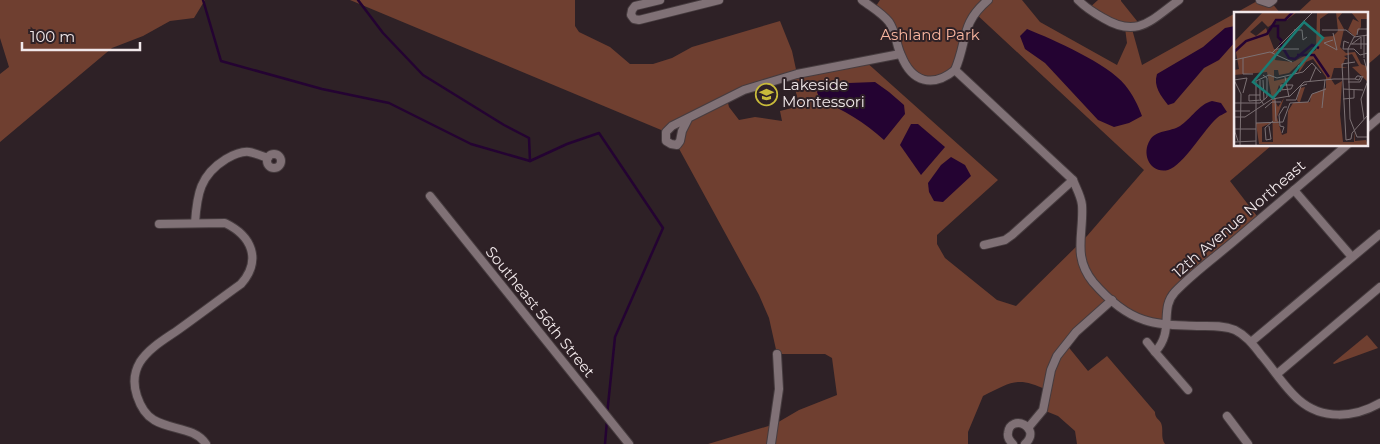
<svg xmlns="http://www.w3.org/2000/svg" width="1380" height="444" font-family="Montserrat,sans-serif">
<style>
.green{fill:#6f3f30;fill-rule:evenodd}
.water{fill:#240332}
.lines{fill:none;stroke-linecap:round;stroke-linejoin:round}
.stream{stroke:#240332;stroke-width:2.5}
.minor-casing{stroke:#463c3f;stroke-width:10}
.minor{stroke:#807176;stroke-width:8}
.labels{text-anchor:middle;stroke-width:4;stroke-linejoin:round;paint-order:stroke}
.park-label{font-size:15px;fill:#fab6a0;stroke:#2e2126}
.poi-label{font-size:15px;fill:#f1e8ea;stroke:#2e2126;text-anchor:start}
.street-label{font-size:15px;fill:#f1e8ea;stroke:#2e2126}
.inset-river{fill:none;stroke:#240332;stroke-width:2.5}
.inset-road{fill:none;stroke:#7c7174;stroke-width:1}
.view{fill:#1a7c74;fill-opacity:0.15;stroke:#1a7c74;stroke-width:2.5}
.inset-edge{fill:none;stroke:#f1e8ea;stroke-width:2.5}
</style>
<rect width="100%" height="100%" fill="#2e2126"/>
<g class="green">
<polygon points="0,0 205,0 194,18 170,21 143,36 112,48 0,142 0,74 9,67 0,38"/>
<path d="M350 0H575V26L579 32 610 47 630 64H653L672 58 692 47 780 21 792 51 797 74 865 61 998 180 937 235V244L945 258 997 300 1016 306 1087 236 1144 170 975 13 959 60 941 79 916 77 894 34 874 9 880 0H1022L1040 22 1117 65 1127 43 1125 28 1088 9 1098 0H1121V1L1141 26 1132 29 1142 65 1259 0 1271 2 1281 14H1235V145H1272L1230 181 1260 220 1171 298 1168 324 1154 323 1112 301 1066 344 1088 371 1107 356 1155 412C1155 418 1158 418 1161 423 1164 430 1160 437 1165 444H1077L1075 431 1058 416 1043 410 1047 390C1017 376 1012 382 983 396L968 432V444H708L775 424 799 410 837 395 832 358 825 354H777L769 318 759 295 677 145 687 119 666 132ZM791 76 800 106 780 111 782 121 755 117 739 120 729 107 727 99Z"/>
<polygon points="1311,0 1380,0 1380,54 1366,66 1366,14 1296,14"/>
<polygon points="1367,335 1378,348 1334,364 1333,363"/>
</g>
<g class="water">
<path d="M1235 26V42L1219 60 1204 68 1174 103 1168 105C1161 96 1153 86 1157 74L1203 47 1225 28Z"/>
<path d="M1027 29C1054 40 1107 63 1125 85 1133 95 1138 105 1142 116L1129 123 1114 127 1098 120 1045 63 1025 49 1020 36Z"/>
<path d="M875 82 889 92 904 105 905 114 884 140C864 122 844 110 820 100L817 92 822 84Z"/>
<path d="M1212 101 1221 103 1227 112C1224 114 1220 115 1217 118 1205 128 1183 166 1168 170 1150 174 1141 154 1150 140 1156 130 1170 132 1180 126 1191 119 1199 104 1212 101Z"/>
<polygon points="911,124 918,124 945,147 921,175 900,145"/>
<polygon points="951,157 965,165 971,176 943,202 934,201 929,192 928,183 941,165"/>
</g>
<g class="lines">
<g class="stream">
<polyline points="203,0 221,61 322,89 389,103 471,144 530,161 567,144 599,133 663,228 615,337 607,415"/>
<polyline points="358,0 383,33 423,75 504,125 529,138 530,161"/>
<polyline points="605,444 607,420"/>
</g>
<defs>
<g id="minor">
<polyline points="660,0 635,6 632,10 631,15 634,19 639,20 719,0"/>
<path d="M862 0C871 7 882 13 889 22 896 32 896 45 901 55 912 83 933 88 955 70L1073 180C1076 188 1081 196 1082 205 1084 234 1072 256 1093 282 1106 297 1125 314 1144 320 1161 326 1180 325 1197 326 1209 326 1223 325 1235 330 1247 336 1254 346 1262 356 1274 370 1285 388 1299 400 1322 420 1354 418 1380 403"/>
<path d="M1078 0C1086 8 1094 13 1103 18 1138 39 1151 20 1179 0"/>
<polyline points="1260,0 1269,3 1273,0"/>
<path d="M955 70C968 40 960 24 988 0"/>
<polyline points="688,119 682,131 680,141 677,145 671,144 666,141 666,132 672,126 744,90 797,74 900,54"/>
<polyline points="1366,129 1380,117"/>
<circle cx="274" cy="161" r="7"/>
<polyline points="1294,190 1352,257"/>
<polyline points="430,196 629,444"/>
<path d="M195 223C197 194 200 175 226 159 233 155 241 151 249 152 255 153 262 156 268 158"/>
<path d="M159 224 225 223C252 236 262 260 241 284 220 299 199 315 178 330 165 339 149 348 140 362 134 372 133 384 137 396 140 405 145 415 154 420 170 430 195 427 206 444"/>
<polyline points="984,245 1005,240 1012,235 1073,180"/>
<polyline points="1147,342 1155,352"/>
<polyline points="1251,342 1380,234"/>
<polyline points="1277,374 1380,287"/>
<path d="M1188 390 1155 352C1175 331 1159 309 1175 292 1192 274 1214 258 1233 242 1271 210 1309 177 1347 145"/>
<polyline points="1227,416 1248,444"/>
<polyline points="1028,428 1043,410 1051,370 1057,356 1076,332 1112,300"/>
<polyline points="771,444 779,389 777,354"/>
<path d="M1013 444C1010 441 1007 438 1008 433 1010 413 1043 427 1025 444"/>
</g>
</defs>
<use href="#minor" class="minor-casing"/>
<use href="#minor" class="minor"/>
</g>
<defs>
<symbol id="school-ring" viewBox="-11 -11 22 22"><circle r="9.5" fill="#2e2126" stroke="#c9bb3a" stroke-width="1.5"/><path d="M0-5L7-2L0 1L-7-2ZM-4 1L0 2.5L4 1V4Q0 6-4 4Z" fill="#c9bb3a"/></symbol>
</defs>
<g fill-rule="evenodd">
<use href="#school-ring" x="754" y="82" width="25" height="25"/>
</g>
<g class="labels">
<g class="park-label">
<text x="930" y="40">Ashland Park</text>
</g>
<g class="poi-label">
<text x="782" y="90">Lakeside<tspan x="782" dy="17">Montessori</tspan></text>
</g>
<g class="street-label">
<text transform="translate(1239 219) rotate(-41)" y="5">12th Avenue Northeast</text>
<text transform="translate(540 312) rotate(51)" y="5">Southeast 56th Street</text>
</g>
</g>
<g transform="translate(1234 12)">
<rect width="134" height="134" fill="#2e2126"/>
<path d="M63 0 53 8H45L34 15 28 9 16 20 22 24 32 16 40 37H44L41 48 59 50 82 38 83 0H96L86 7V24L89 25 99 24 104 19 102 0H109L104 6 110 17 106 35 112 41 121 40 127 52 134 55V70L118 55 125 54 118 42 110 44 114 47H111L108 55 114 56H100L97 67 101 73 108 69 106 102 109 130H120V119L121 129 132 128 134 134 25 132 22 111H37L28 115V130H39L38 88 40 86 44 95 50 86 43 105 48 123 53 121 54 99 59 91 64 90 63 88 66 76 71 75 66 90H76L77 83 92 76V65L79 47 72 50 64 62 67 50 55 61 45 63 44 58H40V69L57 65 53 70 46 72 49 73V78L45 73 41 85 38 87 33 60 0 63V58L5 57 0 30 28 1ZM117 0H134V7H127V15L121 25 114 18 119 7 125 10Z" fill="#6f3f30"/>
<path class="inset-river" d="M39 14H44V25L48 29M46 31 55 46 61 47 78 33 85 36M0 40 12 29 33 22 42 8H51L59 0M63 43H80L95 65"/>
<path class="inset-road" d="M60 18H68L69 28 73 25M88 18H112L121 25M99 21 103 38M123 23 124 17H134M134 23 120 25 114 37 116 107 123 125H134M99 28 90 31 103 38M115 31 110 29 109 37H120L126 43 134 41M117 32H134M118 32 127 25V37M42 37H65M38 41 79 0M9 46V62H19M130 46V23M130 47 134 62M0 48 36 40 58 50M121 50 108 52 112 128 117 127 118 121 133 104M61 62 65 53 62 59M127 64 125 68 121 67 123 64H125L128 65M51 65 55 85M100 67H121M0 68 13 66 9 81M0 68 7 82 6 134M26 68V87L30 93M29 68 30 88M76 69 82 55M114 70H126L129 64M0 71 1 120 4 129M109 77 129 78M46 78 57 77 59 73M46 80 47 73H59M26 83H15V89L27 88M41 87 42 109M109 87 120 86V77M52 88H62L67 74 73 72M0 91H26L33 85V66L29 63M56 91 74 90 78 82 92 77M31 96 38 90H47M88 96 91 68M0 99H16M1 105H11L38 87 56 84 70 70 100 67M130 107 127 87 133 71M22 111 49 110 56 91M35 114 37 127 32 128 31 116 39 109M1 117H22M48 121 50 115 46 114 45 103 50 95H53M0 130 22 129M22 134V69L35 63 43 66 69 60 78 51 87 61"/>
<path class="view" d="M70 10 89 26 39 86 19 70Z"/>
<rect width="134" height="134" class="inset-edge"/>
</g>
<path d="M22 42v8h118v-8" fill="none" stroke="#f1e8ea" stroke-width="2.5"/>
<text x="30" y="42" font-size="15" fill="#f1e8ea" stroke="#2e2126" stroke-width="4" paint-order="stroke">100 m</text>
</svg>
